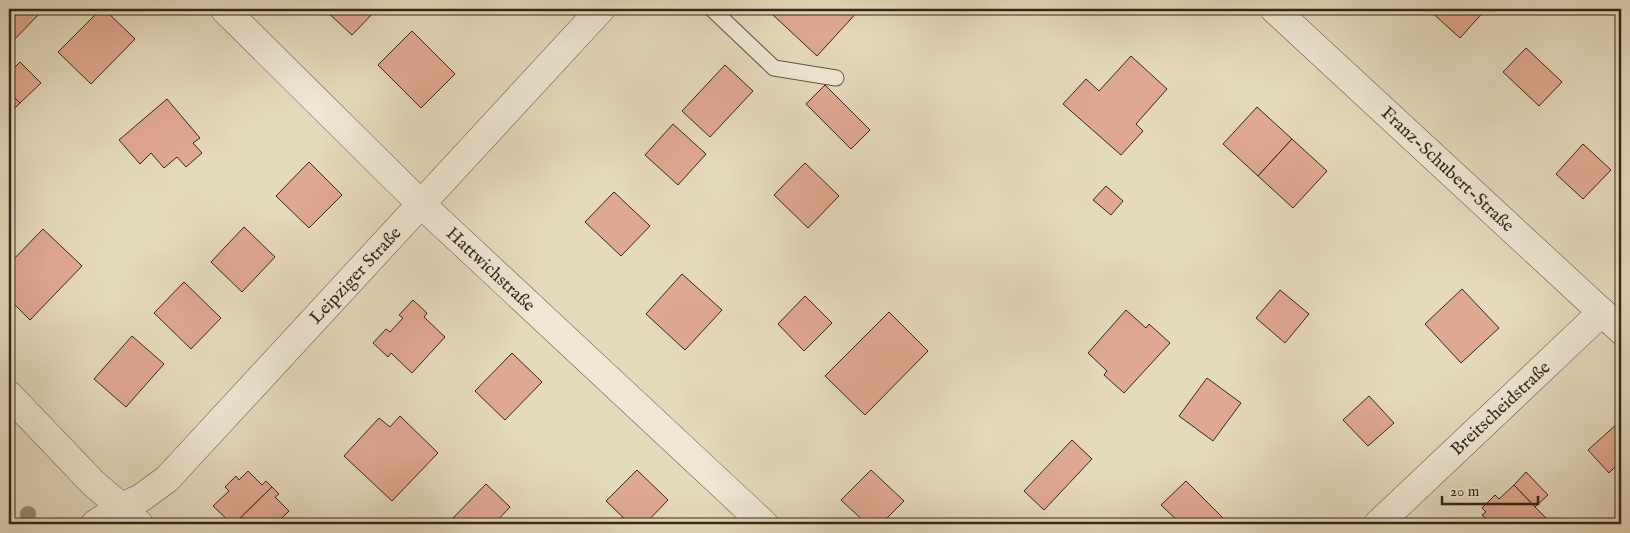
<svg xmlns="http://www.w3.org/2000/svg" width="1630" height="533" font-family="'IM FELL English',serif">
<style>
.building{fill:#e0a991;stroke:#352717}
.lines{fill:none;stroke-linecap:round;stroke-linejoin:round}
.lane-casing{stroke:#615440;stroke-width:17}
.street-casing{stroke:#615440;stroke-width:29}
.lane{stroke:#efe7d3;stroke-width:15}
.street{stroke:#efe7d3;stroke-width:28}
.tree{fill:#978c71}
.labels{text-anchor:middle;stroke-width:4;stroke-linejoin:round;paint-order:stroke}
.street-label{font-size:18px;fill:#352717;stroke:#efe7d3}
</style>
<rect width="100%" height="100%" fill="#e6dabc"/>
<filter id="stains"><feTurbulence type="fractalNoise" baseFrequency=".004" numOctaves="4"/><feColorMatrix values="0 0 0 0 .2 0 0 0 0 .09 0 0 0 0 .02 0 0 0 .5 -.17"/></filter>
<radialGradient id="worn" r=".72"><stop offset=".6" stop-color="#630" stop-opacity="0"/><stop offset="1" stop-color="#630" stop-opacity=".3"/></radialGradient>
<g class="building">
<polygon points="9,9 44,9 9,45"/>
<polygon points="101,9 104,9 135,39 91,84 58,52"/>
<polygon points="324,9 377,9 352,35"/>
<polygon points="779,9 860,9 817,56 773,15"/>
<polygon points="1428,9 1486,9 1460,38"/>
<polygon points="412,31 455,74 421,108 378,65"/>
<polygon points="1526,48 1562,82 1539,106 1503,72"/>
<polygon points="1131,56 1167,89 1136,124 1143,131 1121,155 1063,104 1086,79 1099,91"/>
<polygon points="20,62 41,83 20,103 9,92 9,73"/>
<polygon points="725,65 753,91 710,137 682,111"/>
<polygon points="825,85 870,130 851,149 806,104"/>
<polygon points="9,92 20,103 9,114"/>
<polygon points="167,99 200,138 193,143 202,153 186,167 177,157 164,168 151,153 140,164 119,140"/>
<polygon points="1257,107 1292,139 1258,176 1223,144"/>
<polygon points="673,124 706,154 678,185 645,155"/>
<polygon points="1292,139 1327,171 1293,208 1258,176"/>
<polygon points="1583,144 1611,170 1583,199 1556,174"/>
<polygon points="309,162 342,195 309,228 276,196"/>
<polygon points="805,163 839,196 808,228 774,195"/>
<polygon points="1106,186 1123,201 1111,215 1093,200"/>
<polygon points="614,192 650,226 621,256 585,222"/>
<polygon points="244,227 275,257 242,292 211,262"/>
<polygon points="43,229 82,266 30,320 9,299 9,264"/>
<polygon points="682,274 722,310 685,350 646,314"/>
<polygon points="184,282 221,318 191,349 154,313"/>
<polygon points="1462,289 1499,328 1461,363 1425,324"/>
<polygon points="1280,290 1309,314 1285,343 1256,318"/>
<polygon points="805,296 832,323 804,351 778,324"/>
<polygon points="413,300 427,313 424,317 445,337 412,373 391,353 388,357 373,343 386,329 390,332 403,318 399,315"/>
<polygon points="1126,310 1146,328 1149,324 1170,343 1124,393 1104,375 1107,371 1088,353"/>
<polygon points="889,312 928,351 865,415 825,376"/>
<polygon points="132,336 164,364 126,407 94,379"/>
<polygon points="512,353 542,382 505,420 475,391"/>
<polygon points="1207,378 1241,403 1213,441 1179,416"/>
<polygon points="1369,396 1394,423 1368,446 1343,420"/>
<polygon points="400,416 438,453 392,501 344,456 379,418 390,427"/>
<polygon points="1618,423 1621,427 1621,461 1609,473 1588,450"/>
<polygon points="1072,440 1092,459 1044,510 1024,491"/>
<polygon points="637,470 668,500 645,524 630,524 606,501"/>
<polygon points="871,470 904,501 881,524 867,524 841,500"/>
<polygon points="248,471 262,485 266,481 272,487 234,524 232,524 213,506 229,491 225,487 236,476 239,480"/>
<polygon points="1526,472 1548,495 1535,507 1514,485"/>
<polygon points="1186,481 1224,519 1219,524 1181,524 1161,505"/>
<polygon points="486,484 510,507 494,524 457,524 452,519"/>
<polygon points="1514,485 1535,507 1552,524 1490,524 1491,523 1482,515 1486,512 1482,508 1495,495 1499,499"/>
<polygon points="272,487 279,494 275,497 289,511 280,520 284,524 234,524"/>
</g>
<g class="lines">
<defs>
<polyline id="lane" points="712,9 774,68 836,78"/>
<g id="street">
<polyline points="224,9 421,204 764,524"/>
<polyline points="1274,9 1621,330"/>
<polyline points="9,395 93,483 121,507 139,524"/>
<polyline points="95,524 121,507 141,498 167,479 601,9"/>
<polyline points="1378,524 1602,312"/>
</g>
</defs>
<use href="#lane" class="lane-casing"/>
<use href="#street" class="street-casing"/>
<use href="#lane" class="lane"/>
<use href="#street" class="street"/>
</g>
<circle class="tree" cx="28" cy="514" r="8"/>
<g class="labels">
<g class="street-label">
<text transform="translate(1448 169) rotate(43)" y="6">Franz-Schubert-Straße</text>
<text transform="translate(491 269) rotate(43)" y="6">Hattwichstraße</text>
<text transform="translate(355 275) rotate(-47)" y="6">Leipziger Straße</text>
<text transform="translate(1500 408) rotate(-43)" y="6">Breitscheidstraße</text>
</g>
</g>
<rect width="1630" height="533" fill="none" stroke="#e6dabc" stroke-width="30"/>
<rect x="10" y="10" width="1610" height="513" fill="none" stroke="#352717" stroke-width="2.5"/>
<rect x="15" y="15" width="1600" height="503" fill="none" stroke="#352717"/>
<path d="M1442 496v8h96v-8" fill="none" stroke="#352717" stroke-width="2.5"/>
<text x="1450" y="496" font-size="15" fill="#352717" stroke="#efe7d3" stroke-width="4" paint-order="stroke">20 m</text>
<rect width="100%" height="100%" filter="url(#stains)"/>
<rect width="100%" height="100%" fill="url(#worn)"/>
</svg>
